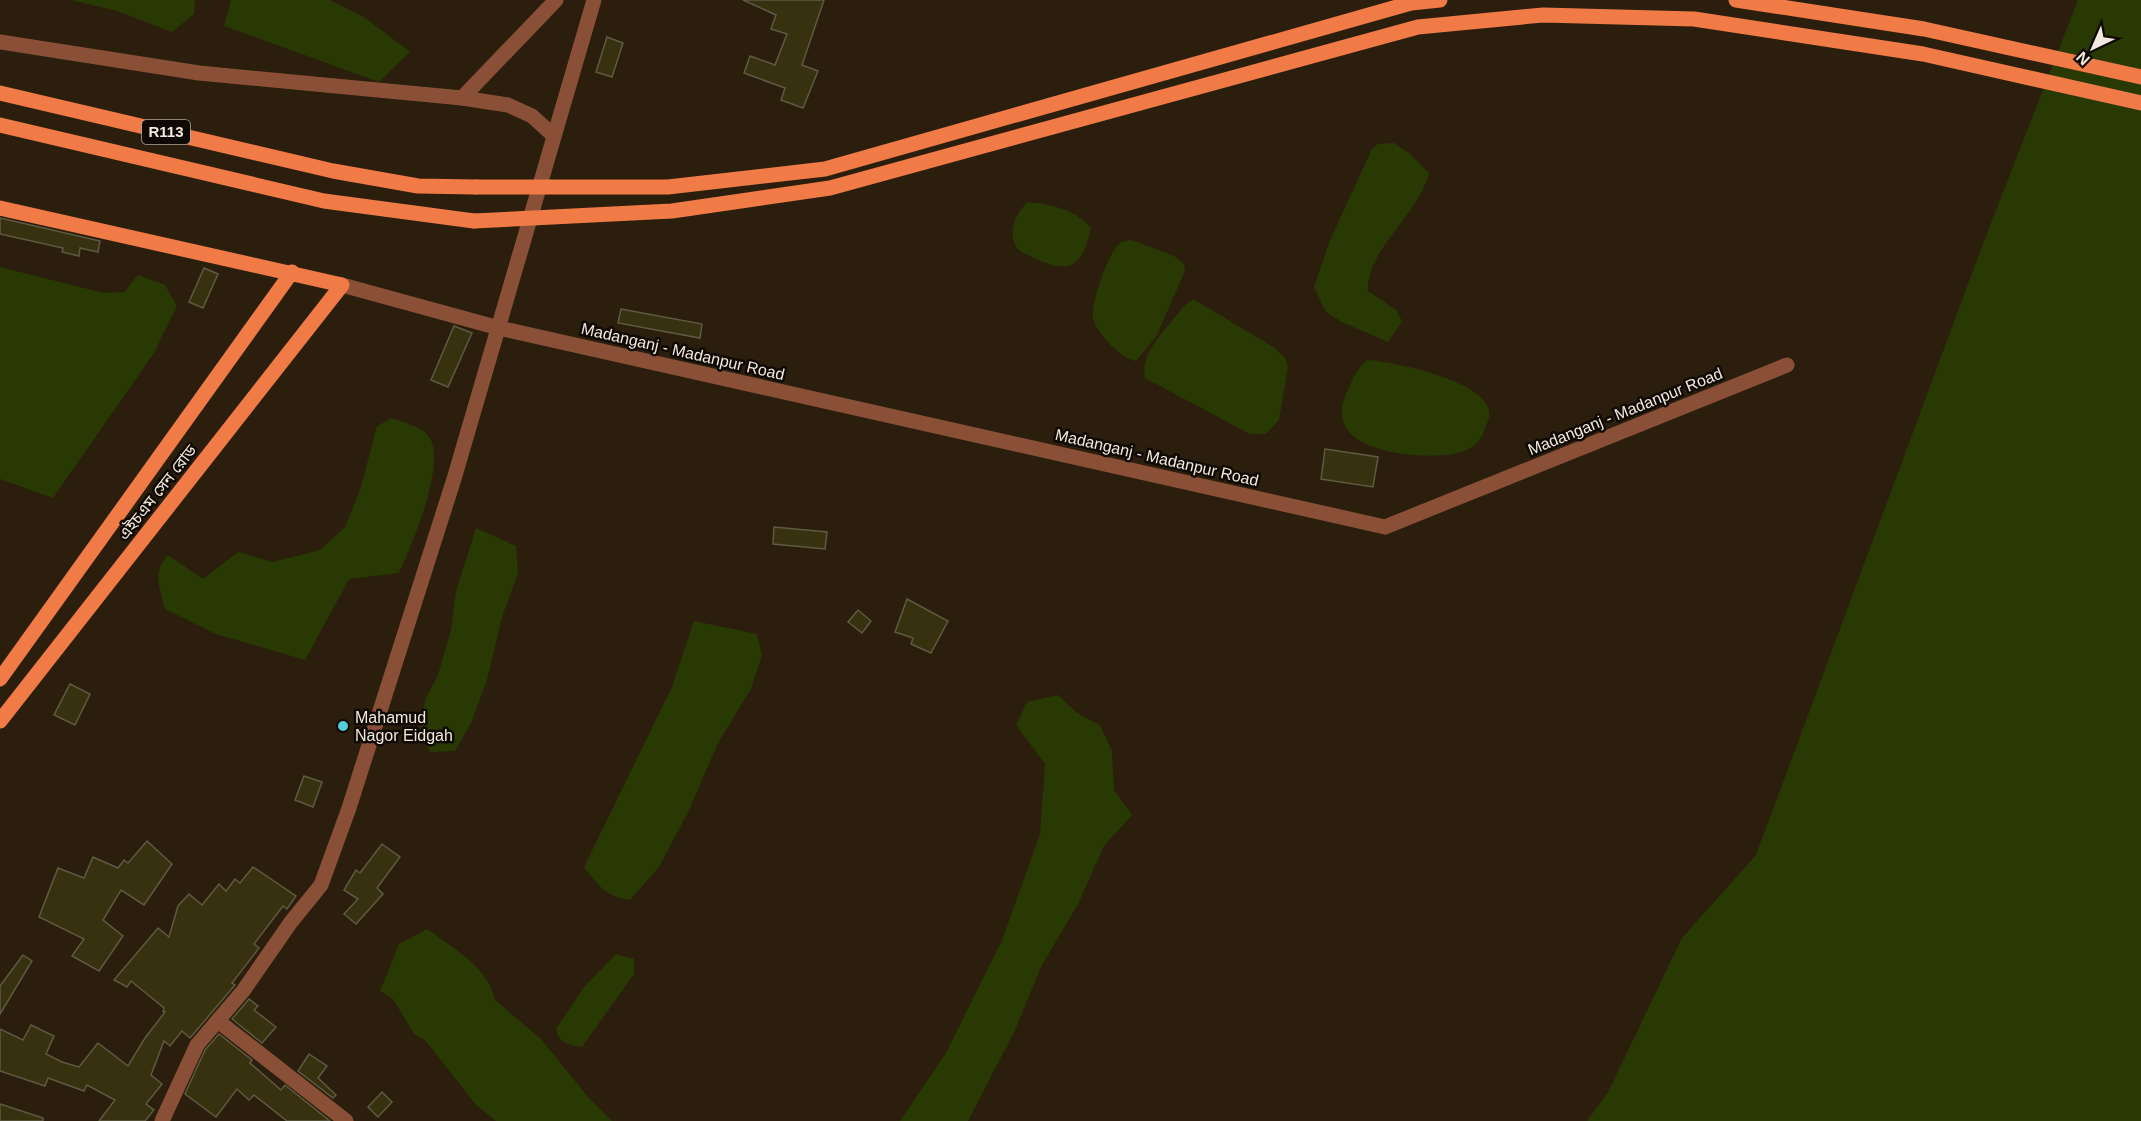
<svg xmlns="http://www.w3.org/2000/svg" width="2141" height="1121" font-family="Helvetica,'Noto Sans Bengali',sans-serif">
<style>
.water{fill:#283904}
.building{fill:#37310f;stroke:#5e5a43;stroke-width:1.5}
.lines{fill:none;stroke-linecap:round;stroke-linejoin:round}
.minor{stroke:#895037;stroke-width:15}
.major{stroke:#f17b46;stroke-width:15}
.major-bridge{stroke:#f17b46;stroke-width:15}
.poi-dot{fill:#54cadd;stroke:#0f0904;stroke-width:2}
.labels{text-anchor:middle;stroke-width:5;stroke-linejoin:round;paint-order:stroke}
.shield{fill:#0f0904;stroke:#aea59c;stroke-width:1.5}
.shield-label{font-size:15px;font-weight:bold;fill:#f2e8dd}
.street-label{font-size:16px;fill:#f2e8dd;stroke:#0f0904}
.poi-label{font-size:16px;fill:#f2e8dd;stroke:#0f0904;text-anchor:start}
</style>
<rect width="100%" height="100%" fill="#2b1e0c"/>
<g class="water">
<polygon points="71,0 195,0 194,14 172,32 117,11"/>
<polygon points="231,0 330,0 364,17 410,52 379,82 224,26"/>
<polygon points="2078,0 2141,0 2141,1121 1587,1121 1608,1092 1682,938 1756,855 1984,241"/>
<path d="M1394 143 1409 153 1429 173C1419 214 1366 250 1368 291L1396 310 1402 321 1388 342 1342 322 1326 312 1314 287 1330 240 1372 149 1378 144Z"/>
<path d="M1028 202C1050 204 1077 210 1091 228 1084 259 1075 276 1041 261 1035 258 1026 255 1020 251 1005 238 1015 212 1028 202Z"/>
<path d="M1132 240 1174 256 1184 264 1185 271 1156 337 1136 361C1121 358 1098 335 1093 319 1090 305 1108 253 1119 244 1122 241 1128 240 1132 240Z"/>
<polygon points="0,267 104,293 124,292 138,275 165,285 177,306 154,353 53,498 0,479"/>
<path d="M1193 299 1275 348 1285 358 1288 366 1279 420 1266 434H1250L1145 378C1139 352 1170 325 1185 305Z"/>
<path d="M1367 360C1395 362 1482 380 1489 410 1491 417 1486 425 1484 431 1478 446 1469 451 1453 454 1418 460 1320 452 1346 394 1352 381 1356 369 1367 360Z"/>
<path d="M392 418C402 422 418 426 426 433 451 456 411 546 399 573L349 579 305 660 216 634 165 609C160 589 152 572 168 555L203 579 238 552 272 562 320 550 345 527 360 490 377 426Z"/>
<polygon points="476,528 516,546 518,573 502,617 487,680 471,723 455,751 431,752 421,738 420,729 425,700 438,675 451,630 456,591"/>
<path d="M694 621 757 634 762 655 751 689 718 743 690 808 659 867 630 900C606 897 598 885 584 867L672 687Z"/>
<polygon points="1058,695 1077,713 1100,725 1112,751 1114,790 1132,815 1104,846 1078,904 1042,965 1015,1030 968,1121 900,1121 946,1053 1002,940 1040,834 1045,764 1016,725 1027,702"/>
<path d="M427 929C452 947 489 968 495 1000L541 1039 588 1097 612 1121H496L476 1105 426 1041 414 1034 393 999 380 991 399 944Z"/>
<path d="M616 954 634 959V974L582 1047C568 1045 559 1043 556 1029L584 987Z"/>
</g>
<g class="building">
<polygon points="743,0 824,0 802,65 818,71 803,108 781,100 785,88 744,73 750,56 775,65 787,34 771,29 776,15"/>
<polygon points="607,37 623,43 612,77 596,72"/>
<polygon points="0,218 100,241 98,252 80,248 79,256 62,252 63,248 0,234"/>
<polygon points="204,268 218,274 203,308 189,302"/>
<polygon points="621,309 702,324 700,338 618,323"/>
<polygon points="454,326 472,333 448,387 431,380"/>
<polygon points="1325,449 1378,457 1373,487 1321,479"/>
<polygon points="774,527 827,532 825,549 773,544"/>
<polygon points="907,599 948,621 931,653 911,644 913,638 895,632"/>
<polygon points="858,610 871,621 862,633 848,622"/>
<polygon points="70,684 90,694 75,725 54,715"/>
<polygon points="304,776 322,782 313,807 295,800"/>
<polygon points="147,841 172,864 144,905 121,890 103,920 123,936 99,971 72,956 84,939 39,917 58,868 84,878 93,857 118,868 124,860 128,863"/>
<polygon points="382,844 400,857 377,888 383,894 356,924 344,914 358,899 344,890 356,870 360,873"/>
<polygon points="253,867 296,896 287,909 283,906 254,944 259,948 232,983 235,985 190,1038 182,1031 170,1046 164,1041 151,1075 162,1084 146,1104 154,1110 145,1121 99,1121 115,1100 87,1085 84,1091 48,1078 45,1086 0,1071 0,1029 23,1040 31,1025 54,1036 46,1054 62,1062 79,1067 98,1043 128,1066 145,1038 165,1012 163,1011 164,1008 131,981 127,987 114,980 158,928 169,937 178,906 189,894 202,905 219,884 226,891 235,879 240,883"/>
<polygon points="23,955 32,961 0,1014 0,986"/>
<polygon points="249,999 258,1006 254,1010 276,1027 262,1043 232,1019"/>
<polygon points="219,1034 252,1060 250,1063 281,1090 285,1085 330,1121 287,1121 254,1095 249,1100 237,1089 216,1117 185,1094 205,1050"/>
<polygon points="309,1054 327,1066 318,1078 336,1095 333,1098 298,1071"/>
<polygon points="382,1092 392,1102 378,1117 368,1107"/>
<polygon points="0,1104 43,1118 43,1121 0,1121"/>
</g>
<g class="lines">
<g class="minor">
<polyline points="0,42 199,73 462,98 508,105 532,116 554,136"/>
<polyline points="462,98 556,0"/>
<polyline points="342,285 499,328 1385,527 1787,365"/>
<polyline points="218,1021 346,1121"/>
<polyline points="162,1121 197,1045 243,991 291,922 321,885 349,808 454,479 594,0"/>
</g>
<g class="major">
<polyline points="1736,0 1924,29 2141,77"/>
<polyline points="0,93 333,171 418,186 476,187"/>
<polyline points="0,125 324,201 474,221"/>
<polyline points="0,208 342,285 0,721"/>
<polyline points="0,679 292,272"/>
</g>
<g class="major-bridge">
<polyline points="476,187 668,187 825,169 1411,3 1440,0"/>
<polyline points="474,221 672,211 830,188 1418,27 1543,15 1694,19 1923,54 2141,103"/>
</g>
</g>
<circle class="poi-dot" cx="343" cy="726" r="6"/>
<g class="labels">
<rect class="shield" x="142" y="120" width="48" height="24" rx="4.5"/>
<g class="shield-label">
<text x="166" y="137">R113</text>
</g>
<g class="street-label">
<text transform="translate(683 351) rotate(13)" y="6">Madanganj - Madanpur Road</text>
<text transform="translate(1625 411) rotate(-22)" y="6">Madanganj - Madanpur Road</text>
<text transform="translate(1157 457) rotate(13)" y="6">Madanganj - Madanpur Road</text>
<text transform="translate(157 492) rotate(-52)" y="6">এইচএম সেন রোড</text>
</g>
<g class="poi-label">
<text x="355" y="723">Mahamud<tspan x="355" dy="18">Nagor Eidgah</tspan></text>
</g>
</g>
<g transform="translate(2093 48) rotate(224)" stroke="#0f0904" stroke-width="4.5" paint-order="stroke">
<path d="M0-4.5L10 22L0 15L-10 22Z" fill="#f2e8dd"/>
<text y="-9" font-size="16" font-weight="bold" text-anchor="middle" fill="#f2e8dd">N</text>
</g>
</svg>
